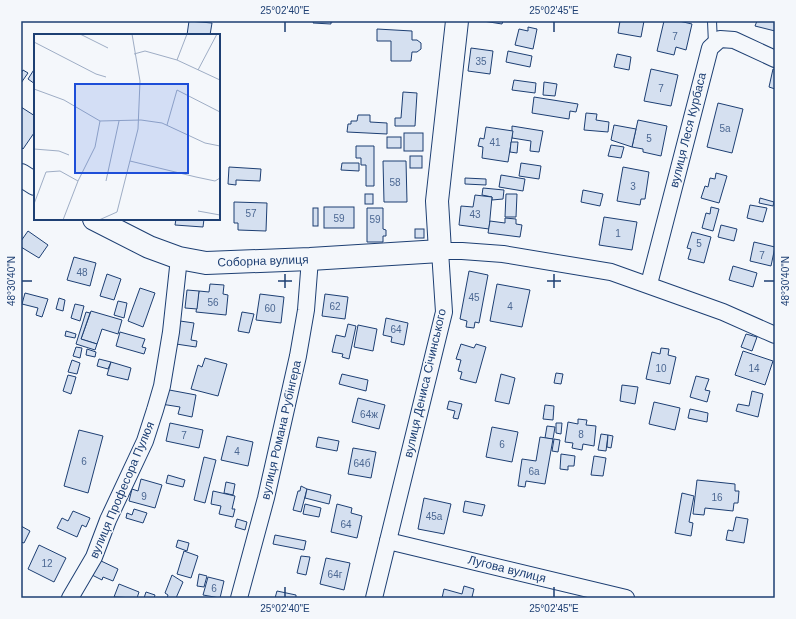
<svg xmlns="http://www.w3.org/2000/svg" width="796" height="619" font-family="Helvetica,sans-serif">
<style>
.building{fill:#d5e0f0;stroke:#1d3f73}
.lines{fill:none;stroke-linecap:round;stroke-linejoin:round}
.lane-casing{stroke:#1d3f73;stroke-width:10}
.street-casing{stroke:#1d3f73;stroke-width:18}
.secondary-casing{stroke:#1d3f73;stroke-width:24}
.lane{stroke:#f4f7fb;stroke-width:8}
.street{stroke:#f4f7fb;stroke-width:16}
.secondary{stroke:#f4f7fb;stroke-width:22}
.ticks{fill:none;stroke:#1d3f73;stroke-width:1.5}
.labels{text-anchor:middle;stroke-width:3;stroke-linejoin:round;paint-order:stroke}
.number-label{font-size:10px;fill:#4b6792}
.street-label{font-size:12px;fill:#1d3f73;stroke:#f4f7fb}
.inset-road{fill:none;stroke:#9eadc5;stroke-width:1}
.view{fill:#1d4ed8;fill-opacity:0.15;stroke:#1d4ed8;stroke-width:2}
.inset-edge{fill:none;stroke:#1d3f73;stroke-width:2}
.neatline{fill:none;stroke:#1d3f73;stroke-width:1.5}
.ticks-label{font-size:10px;text-anchor:middle;fill:#1d3f73}
</style>
<rect width="100%" height="100%" fill="#f4f7fb"/>
<g class="building">
<polygon points="189,21 212,23 210,35 187,35"/>
<polygon points="314,21 336,21 331,22 331,24 313,23"/>
<polygon points="483,21 503,21 502,24"/>
<polygon points="620,21 644,21 641,37 618,33"/>
<polygon points="664,21 679,21 692,24 686,50 676,47 674,55 657,51"/>
<polygon points="757,21 775,21 775,31 755,26"/>
<polygon points="528,27 537,29 533,49 515,45 519,29 528,31"/>
<polygon points="377,29 412,31 412,40 417,40 421,43 421,49 417,52 412,52 411,61 391,61 391,41 377,41"/>
<polygon points="471,48 493,51 490,74 468,71"/>
<polygon points="508,51 532,56 530,67 506,62"/>
<polygon points="617,54 631,57 629,70 614,67"/>
<polygon points="35,68 35,84 28,79"/>
<polygon points="651,69 678,75 671,106 644,101"/>
<polygon points="773,69 775,70 775,89 769,87"/>
<polygon points="23,70 28,73 21,83 21,73"/>
<polygon points="514,80 536,83 535,93 512,90"/>
<polygon points="544,82 557,84 555,96 543,95"/>
<polygon points="403,92 417,93 415,126 395,126 395,118 401,118"/>
<polygon points="534,97 578,104 576,112 570,111 569,119 532,113"/>
<polygon points="718,103 743,109 732,153 707,147"/>
<polygon points="21,107 35,116 35,134 34,133 23,149 21,147"/>
<polygon points="586,113 597,114 596,120 609,122 608,132 584,130"/>
<polygon points="358,115 370,115 370,122 387,123 387,134 347,132 348,124 351,124 351,121 357,121"/>
<polygon points="638,120 667,126 661,156 643,152 643,149 632,147"/>
<polygon points="614,125 636,129 632,147 611,140"/>
<polygon points="512,126 543,131 539,152 530,151 531,141 512,138"/>
<polygon points="486,127 513,131 508,162 482,158 483,147 478,146 480,138 484,139"/>
<rect x="404" y="133" width="19" height="18"/>
<rect x="387" y="137" width="14" height="11"/>
<polygon points="511,142 518,142 517,153 510,152"/>
<polygon points="611,145 624,147 621,158 608,156"/>
<polygon points="356,146 374,146 374,186 366,186 366,165 361,165 361,158 356,158"/>
<rect x="410" y="156" width="12" height="12"/>
<polygon points="383,161 406,161 407,202 384,202"/>
<polygon points="342,163 359,163 359,171 341,170"/>
<polygon points="521,163 541,166 539,179 519,176"/>
<polygon points="229,167 261,169 260,181 236,180 236,185 228,184"/>
<polygon points="623,167 649,172 645,199 641,199 640,205 617,201"/>
<polygon points="716,173 727,176 719,203 701,198 705,186 708,187 710,178 715,179"/>
<polygon points="501,175 525,179 523,191 499,187"/>
<polygon points="465,178 486,179 486,185 465,184"/>
<polygon points="483,188 504,190 503,199 492,200 492,197 482,195"/>
<polygon points="583,190 603,194 600,206 581,202"/>
<rect x="365" y="194" width="8" height="10"/>
<polygon points="506,194 517,194 516,217 505,217"/>
<polygon points="475,195 492,197 489,229 459,225 461,206 473,207"/>
<polygon points="760,198 774,202 773,206 759,203"/>
<polygon points="234,202 267,203 266,231 238,230 238,223 234,223"/>
<polygon points="750,205 767,208 763,222 747,218"/>
<rect x="324" y="207" width="30" height="21"/>
<polygon points="711,207 719,209 713,231 702,228 706,213 710,214"/>
<rect x="313" y="208" width="5" height="18"/>
<polygon points="367,208 383,208 383,229 386,230 386,236 383,236 383,242 367,242"/>
<polygon points="604,217 637,222 632,250 599,245"/>
<polygon points="505,218 516,219 516,224 522,225 520,237 488,233 490,221 505,223"/>
<polygon points="176,219 204,219 203,227 175,225"/>
<polygon points="721,225 737,229 734,241 718,237"/>
<rect x="415" y="229" width="9" height="9"/>
<polygon points="28,231 48,245 39,258 21,247 21,241"/>
<polygon points="692,232 711,237 704,263 688,259 691,249 687,248"/>
<polygon points="754,242 775,247 771,266 750,261"/>
<polygon points="74,257 96,263 90,286 67,280"/>
<polygon points="733,266 757,273 753,287 729,280"/>
<polygon points="469,271 488,275 479,323 475,322 474,328 466,327 467,321 460,319"/>
<polygon points="107,274 121,279 114,300 100,296"/>
<polygon points="210,284 224,285 223,294 228,295 226,315 196,312 199,291 209,292"/>
<polygon points="497,284 530,290 522,327 490,321"/>
<polygon points="140,288 155,293 143,327 128,321"/>
<polygon points="187,290 199,291 197,309 185,308"/>
<polygon points="25,293 48,299 42,317 36,315 38,308 22,304"/>
<polygon points="260,294 284,297 281,323 256,320"/>
<polygon points="325,294 348,297 345,319 322,316"/>
<polygon points="59,298 65,300 63,311 56,309"/>
<polygon points="118,301 127,303 124,318 114,315"/>
<polygon points="75,304 84,306 80,321 71,318"/>
<polygon points="91,311 122,320 118,334 102,329 97,344 81,339"/>
<polygon points="86,312 90,313 81,339 97,344 95,350 76,344"/>
<polygon points="242,312 254,314 249,333 238,331"/>
<polygon points="386,318 408,323 404,345 391,342 392,337 383,335"/>
<polygon points="180,321 194,323 191,340 197,341 196,347 176,344"/>
<polygon points="348,324 356,326 349,359 342,357 343,354 332,352 336,335 345,337"/>
<polygon points="358,325 377,329 373,351 354,347"/>
<polygon points="66,331 76,334 75,338 65,336"/>
<polygon points="120,332 145,339 142,347 146,348 144,354 116,346"/>
<polygon points="746,334 757,337 752,351 741,347"/>
<polygon points="461,344 474,348 476,344 486,347 476,383 460,379 462,372 458,371 461,360 456,359"/>
<polygon points="76,347 82,348 80,358 73,356"/>
<polygon points="661,348 669,349 668,355 676,357 670,384 646,379 652,352 660,354"/>
<polygon points="87,349 96,352 95,357 86,355"/>
<polygon points="743,351 773,361 765,385 735,375"/>
<polygon points="205,358 227,364 218,396 191,389 198,365 202,367"/>
<polygon points="99,359 111,362 108,369 97,366"/>
<polygon points="72,360 80,363 77,374 68,372"/>
<polygon points="111,362 131,368 128,380 107,375"/>
<polygon points="556,373 563,374 561,384 554,383"/>
<polygon points="342,374 368,380 366,391 339,384"/>
<polygon points="501,374 515,378 509,404 495,401"/>
<polygon points="68,375 76,377 71,394 63,391"/>
<polygon points="696,376 709,379 705,390 710,391 707,402 690,397"/>
<polygon points="622,385 638,387 635,404 620,401"/>
<polygon points="164,389 196,395 192,417 178,414 180,407 161,404"/>
<polygon points="752,391 763,394 758,417 736,411 738,404 749,406"/>
<polygon points="358,398 385,405 379,429 352,422"/>
<polygon points="449,401 462,404 458,419 453,418 455,411 447,409"/>
<polygon points="654,402 680,408 675,430 649,424"/>
<polygon points="545,405 554,406 553,420 543,419"/>
<polygon points="690,409 708,413 707,422 688,418"/>
<polygon points="578,419 587,420 586,425 596,426 594,446 583,444 582,450 572,448 573,443 565,442 568,422 578,424"/>
<polygon points="170,423 203,430 199,448 166,441"/>
<polygon points="556,423 562,423 561,434 556,433"/>
<polygon points="547,426 555,427 553,439 545,438"/>
<polygon points="492,427 518,432 512,462 486,457"/>
<polygon points="79,430 103,436 88,493 64,486"/>
<polygon points="601,434 608,435 606,451 598,450"/>
<polygon points="608,435 613,436 611,448 607,447"/>
<polygon points="227,436 253,442 248,466 221,460"/>
<polygon points="318,437 339,441 337,451 316,447"/>
<polygon points="540,437 553,439 545,484 526,481 525,487 518,486 522,459 536,461"/>
<polygon points="554,439 560,440 558,452 552,451"/>
<polygon points="353,448 376,452 371,478 348,474"/>
<polygon points="561,454 575,456 574,466 568,466 568,470 560,469"/>
<polygon points="594,456 606,458 603,476 591,475"/>
<polygon points="204,457 216,460 205,503 194,500"/>
<polygon points="168,475 185,480 183,487 166,483"/>
<polygon points="141,479 162,485 155,508 129,501 132,489 138,491"/>
<polygon points="697,480 735,484 735,491 739,491 738,503 734,503 733,511 705,508 704,515 693,514"/>
<polygon points="226,482 235,484 233,495 224,493"/>
<polygon points="301,486 307,489 301,512 293,510 298,491 300,491"/>
<polygon points="307,489 331,495 329,504 305,498"/>
<polygon points="213,491 235,496 232,509 235,509 233,517 219,514 221,506 211,504"/>
<polygon points="682,493 694,496 689,522 693,523 691,536 675,533"/>
<polygon points="424,498 451,504 444,534 418,529"/>
<polygon points="465,501 485,505 482,516 463,512"/>
<polygon points="305,504 321,508 319,517 303,514"/>
<polygon points="337,504 352,508 351,513 362,516 357,538 331,532"/>
<polygon points="134,509 147,513 143,523 126,518 127,513 132,515"/>
<polygon points="73,511 90,518 86,527 82,525 77,537 57,528 62,518 68,521"/>
<polygon points="736,517 748,519 744,543 726,540 728,530 733,531"/>
<polygon points="237,519 247,522 245,530 235,527"/>
<polygon points="21,526 30,531 24,543 21,542"/>
<polygon points="275,535 306,541 304,550 273,544"/>
<polygon points="178,540 189,543 187,551 176,547"/>
<polygon points="39,545 66,558 54,582 28,569"/>
<polygon points="184,551 198,556 191,578 177,574"/>
<polygon points="301,556 310,557 306,575 297,573"/>
<polygon points="326,558 350,563 344,590 320,584"/>
<polygon points="99,560 118,569 113,581 103,577 102,580 92,575"/>
<polygon points="199,574 207,576 204,587 197,586"/>
<polygon points="172,575 183,582 176,598 167,598 168,595 165,593"/>
<polygon points="208,577 224,581 220,598 203,595"/>
<polygon points="119,584 139,592 137,598 114,597"/>
<polygon points="464,586 474,589 472,597 476,598 442,598 444,589 462,594"/>
<polygon points="277,591 296,595 296,598 275,598"/>
<polygon points="146,592 155,595 154,598 144,598"/>
</g>
<g class="lines">
<defs>
<polyline id="lane" points="712,21 713,44"/>
<g id="street">
<polyline points="649,284 710,48 720,39 734,40 775,59"/>
<polyline points="388,541 626,598"/>
<polyline points="70,598 94,557 108,520 145,441 155,410 162,386 171,332 179,258"/>
<polyline points="239,598 266,498 298,356 306,310 310,259"/>
<polyline points="374,598 444,312 440,251 462,251 503,254 611,272 723,312 775,335"/>
</g>
<g id="secondary">
<polyline points="21,175 35,184"/>
<polyline points="94,219 149,247 179,258 206,263 310,259 440,251 437,201 457,21"/>
</g>
</defs>
<use href="#lane" class="lane-casing"/>
<use href="#street" class="street-casing"/>
<use href="#secondary" class="secondary-casing"/>
<use href="#lane" class="lane"/>
<use href="#street" class="street"/>
<use href="#secondary" class="secondary"/>
</g>
<path class="ticks" d="M285 22V32M554 22V32M285 274V288M554 274V288M22 281H32M278 281H292M547 281H561M764 281H774M285 587V597M554 587V597"/>
<g class="labels">
<g class="number-label">
<text x="675" y="40">7</text>
<text x="481" y="65">35</text>
<text x="661" y="92">7</text>
<text x="725" y="132">5а</text>
<text x="649" y="142">5</text>
<text x="495" y="146">41</text>
<text x="395" y="186">58</text>
<text x="633" y="190">3</text>
<text x="251" y="217">57</text>
<text x="475" y="218">43</text>
<text x="339" y="222">59</text>
<text x="375" y="223">59</text>
<text x="618" y="237">1</text>
<text x="699" y="247">5</text>
<text x="762" y="259">7</text>
<text x="82" y="276">48</text>
<text x="474" y="301">45</text>
<text x="213" y="306">56</text>
<text x="335" y="310">62</text>
<text x="510" y="310">4</text>
<text x="270" y="312">60</text>
<text x="396" y="333">64</text>
<text x="661" y="372">10</text>
<text x="754" y="372">14</text>
<text x="369" y="418">64ж</text>
<text x="581" y="438">8</text>
<text x="184" y="439">7</text>
<text x="502" y="448">6</text>
<text x="237" y="455">4</text>
<text x="84" y="465">6</text>
<text x="362" y="467">64б</text>
<text x="534" y="475">6а</text>
<text x="144" y="500">9</text>
<text x="717" y="501">16</text>
<text x="434" y="520">45а</text>
<text x="346" y="528">64</text>
<text x="47" y="567">12</text>
<text x="335" y="578">64г</text>
<text x="214" y="592">6</text>
</g>
<g class="street-label">
<text transform="translate(688 130) rotate(-76)" y="4">вулиця Леся Курбаса</text>
<text transform="translate(263 261) rotate(-2)" y="4">Соборна вулиця</text>
<text transform="translate(425 383) rotate(-77)" y="4">вулиця Дениса Січинського</text>
<text transform="translate(281 430) rotate(-77)" y="4">вулиця Романа Рубінгера</text>
<text transform="translate(122 490) rotate(-67)" y="4">вулиця Професора Пулюя</text>
<text transform="translate(507 569) rotate(14)" y="4">Лугова вулиця</text>
</g>
</g>
<g transform="translate(34 34)">
<rect width="186" height="186" fill="#f4f7fb"/>
<path class="inset-road" d="M46 0 74 14M0 8 62 40 72 43M100 20 111 17 143 26 186 46M143 26 153 0M164 36 183 0M0 55 30 66 66 87 107 86 128 89 171 109 186 112M133 91 143 56 186 78M0 115 25 117 35 121M96 127 162 143 181 147 186 144M72 147 85 87M0 170 12 138 26 137 44 147M164 177 186 181M29 186 44 147 61 113 66 87M65 186 83 178 104 95 106 47 98 0"/>
<path class="view" d="M41 50H154V139H41Z"/>
<rect width="186" height="186" class="inset-edge"/>
</g>
<rect width="796" height="619" fill="none" stroke="#f4f7fb" stroke-width="44"/>
<rect x="22" y="22" width="752" height="575" class="neatline"/>
<g class="ticks-label">
<text x="285" y="14">25°02'40"E</text>
<text x="554" y="14">25°02'45"E</text>
<text transform="translate(11 281) rotate(-90)" y="4">48°30'40"N</text>
<text transform="translate(785 281) rotate(-90)" y="4">48°30'40"N</text>
<text x="285" y="612">25°02'40"E</text>
<text x="554" y="612">25°02'45"E</text>
</g>
</svg>
